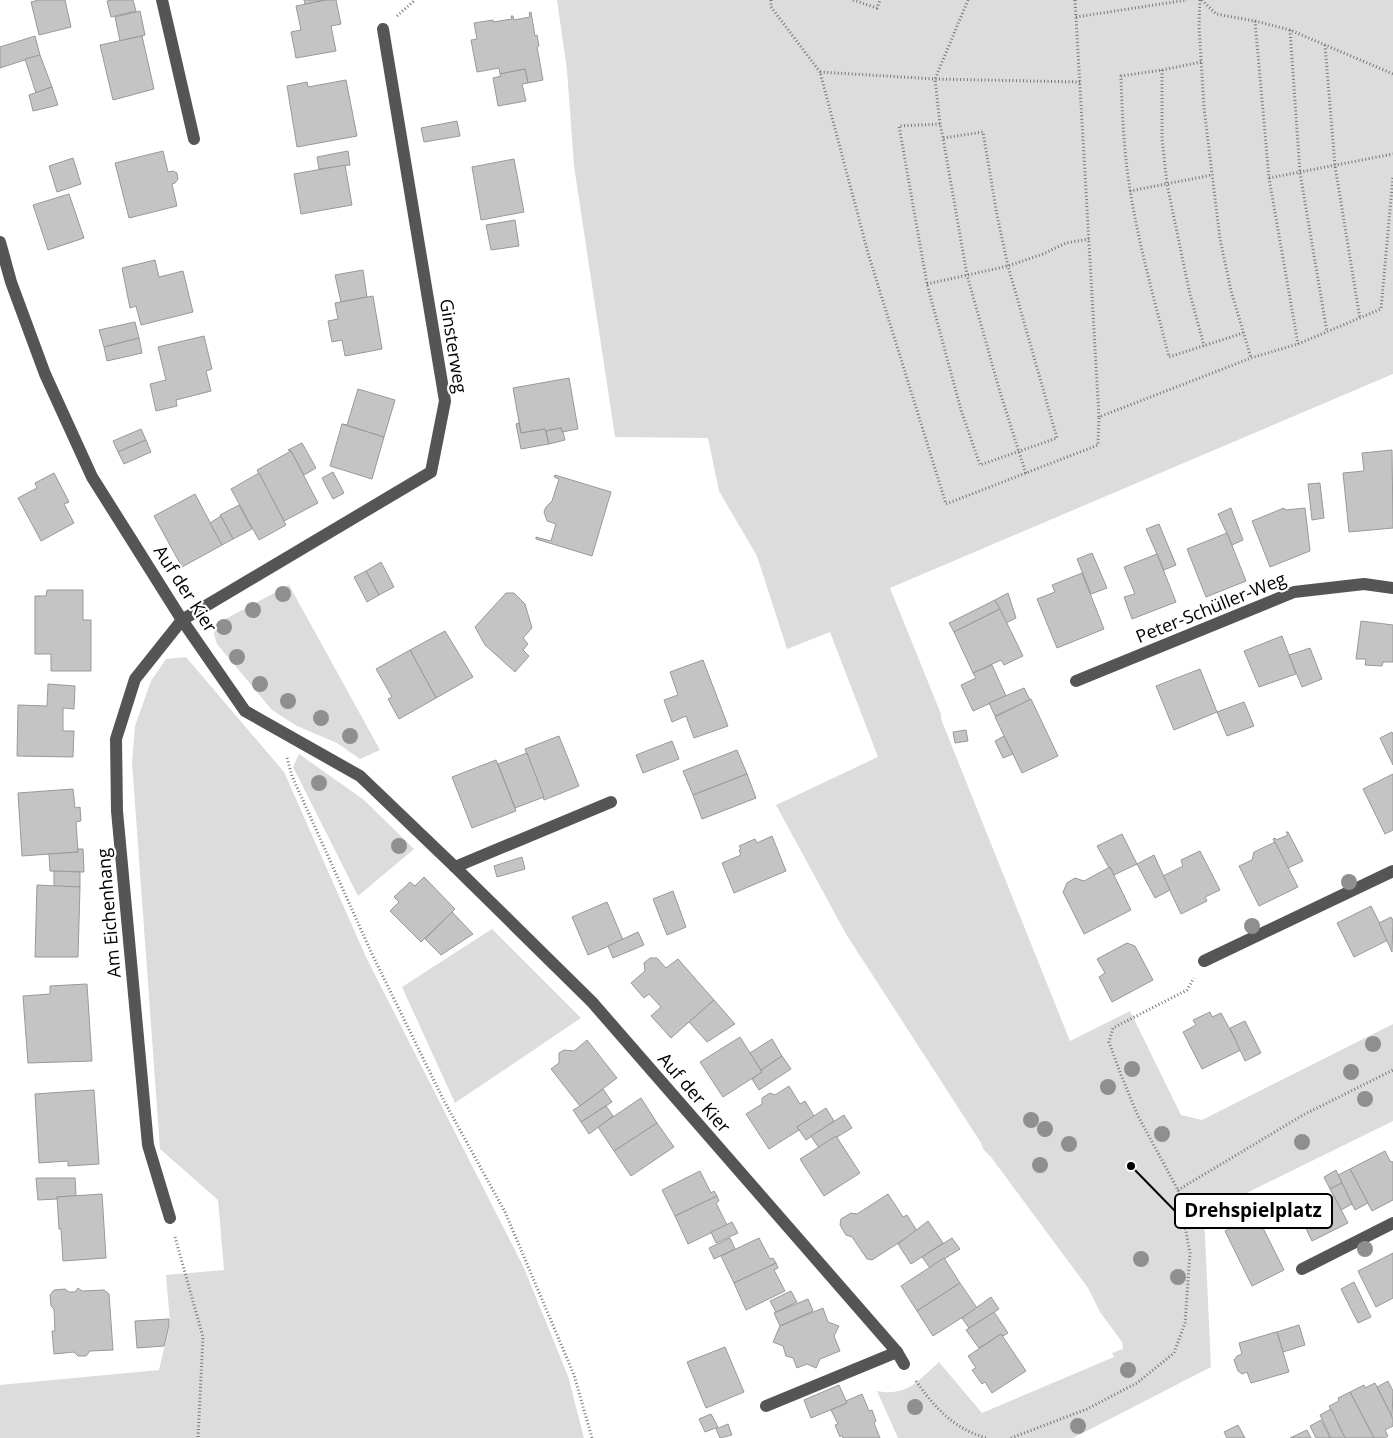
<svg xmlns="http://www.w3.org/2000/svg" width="1393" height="1438" font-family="'Open Sans',sans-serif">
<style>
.green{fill:#dcdcdc}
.building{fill:#c4c4c4;stroke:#999}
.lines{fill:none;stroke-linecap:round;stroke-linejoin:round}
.path{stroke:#777;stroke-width:3;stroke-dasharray:1 2.5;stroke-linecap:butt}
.minor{stroke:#555;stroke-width:12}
.tree{fill:#8f8f8f}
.labels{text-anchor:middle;stroke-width:4.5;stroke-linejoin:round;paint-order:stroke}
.street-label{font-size:18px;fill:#000;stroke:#fff}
.leader{fill:none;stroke:#000;stroke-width:2}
.callout-dot{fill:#000;stroke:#fff;stroke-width:2}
.callout{fill:#fff;stroke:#000;stroke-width:2}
.callout-label{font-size:19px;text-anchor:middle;font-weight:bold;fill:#000}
</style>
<rect width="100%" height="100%" fill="#fff"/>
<g class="green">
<path d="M557 0H1393V374L890 588 941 714V719L1070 1041 1130 1011 1181 1115 1202 1120 1393 1024V1121L1204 1214 1211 1367 1073 1438H898L877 1391C907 1397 919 1380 939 1362L982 1413 1114 1357 1112 1353 1123 1349 1122 1342 1100 1312 1088 1288 991 1157 983 1149 981 1143 846 934 776 805 878 757 830 632 787 649 757 556 719 491 708 438 615 437 574 166 567 70Z"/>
<polygon points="289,585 380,750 360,759 337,743 297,726 272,710 217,644 214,634 216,624"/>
<polygon points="186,657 284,772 366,957 524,1268 568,1376 584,1438 0,1438 0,1385 159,1370 170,1323 166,1275 224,1270 218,1200 160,1149 132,762 135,726 151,681 166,659"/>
<polygon points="299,754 364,800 414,849 358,896 293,767"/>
<polygon points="492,929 581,1018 455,1103 402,987"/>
</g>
<g class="building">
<polygon points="39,0 65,0 71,27 39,35 31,2"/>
<polygon points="113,0 133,0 136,11 111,17 107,1"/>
<polygon points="304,0 326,0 305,4"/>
<polygon points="326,0 336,0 341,24 331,26 336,51 296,58 291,32 301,30 296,6"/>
<polygon points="140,11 145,35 120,41 115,17"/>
<polygon points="531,12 535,36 537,35 539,46 537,47 543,80 528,83 525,69 500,74 499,68 477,72 471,40 477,39 474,23 493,20 493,22 512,19 511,16 513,16 514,20 530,17 529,13"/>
<polygon points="35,36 40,55 0,68 0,47"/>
<polygon points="142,36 154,89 113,100 100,45"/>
<polygon points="40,55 52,87 36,93 25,59"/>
<polygon points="525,69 528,83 522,84 526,101 498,106 493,78 501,76 500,74"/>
<polygon points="346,80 357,136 297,147 287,86 307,82 308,87"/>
<polygon points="52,87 58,105 33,111 29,95"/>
<polygon points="457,121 460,136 424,142 421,128"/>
<polygon points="163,151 168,172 173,171 177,173 178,179 175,183 172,184 177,206 129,218 115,163"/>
<polygon points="348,151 350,165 319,169 317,157"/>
<polygon points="73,158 81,184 57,192 49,166"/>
<polygon points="514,159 524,212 481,220 472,167"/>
<polygon points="345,165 352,205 301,214 294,174"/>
<polygon points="69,194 84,238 48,250 33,205"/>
<polygon points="515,220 519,246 491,250 486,225"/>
<polygon points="155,260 159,277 183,271 193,312 141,325 136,306 130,308 122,268"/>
<polygon points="363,270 367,297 341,302 335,275"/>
<polygon points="373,296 382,349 345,356 342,340 332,342 328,321 338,319 335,303"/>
<polygon points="135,322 139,338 104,347 99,330"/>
<polygon points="204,336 212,369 206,371 211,391 176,400 177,406 156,411 150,384 166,380 158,347"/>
<polygon points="139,338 142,353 107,361 104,347"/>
<polygon points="569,378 578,429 562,432 561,428 546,431 545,429 521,433 513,388"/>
<polygon points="358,389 395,400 384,437 342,424 347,425"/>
<polygon points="519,423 521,433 545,429 549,444 521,449 516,424"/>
<polygon points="342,424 384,437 372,479 330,466"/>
<polygon points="561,428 562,432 563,432 565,440 549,444 546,431"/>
<polygon points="141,429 146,440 118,452 113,441"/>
<polygon points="146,440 151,452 124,464 118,452"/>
<polygon points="302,443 316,468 304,475 291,451 288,450"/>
<polygon points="1392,450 1393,528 1349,532 1343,473 1364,471 1362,453"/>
<polygon points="291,451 318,503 284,521 257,470"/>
<polygon points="333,472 344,493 333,499 322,478"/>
<polygon points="54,473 69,502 64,504 74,523 41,541 18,498 37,488 35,483"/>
<polygon points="259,473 286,525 259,540 231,489"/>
<polygon points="555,475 611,492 592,556 536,539 536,537 551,541 556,524 547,521 544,512 546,507 552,501 559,479 554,477"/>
<polygon points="1320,483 1324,518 1312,520 1308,484"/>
<polygon points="195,494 222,545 182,567 154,516"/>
<polygon points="239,505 252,529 233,539 220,515"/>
<polygon points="1231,508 1243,540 1232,545 1218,514"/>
<polygon points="1284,508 1285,510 1305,508 1310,551 1270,567 1252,521"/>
<polygon points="221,516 233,539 222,545 210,523"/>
<polygon points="1159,524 1176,565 1164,570 1146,529"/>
<polygon points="1227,533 1246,581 1206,597 1187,549"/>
<polygon points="1092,553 1107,588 1091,594 1077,559"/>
<polygon points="1157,554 1176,602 1132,619 1124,597 1135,594 1124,567"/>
<polygon points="381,562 394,587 379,595 366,571"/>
<polygon points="366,571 379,595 367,602 354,577"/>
<polygon points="1082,573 1104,629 1057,648 1037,599 1055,592 1052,585"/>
<polygon points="47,590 83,590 83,620 91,620 91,671 51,671 51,654 35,654 35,596 46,596"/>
<polygon points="506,593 514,593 525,604 532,628 523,638 528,644 523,650 529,656 515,672 485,645 475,627"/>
<polygon points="1008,593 1016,618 1006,623 995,600"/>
<polygon points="995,600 1000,609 954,632 949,623"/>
<polygon points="1000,609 1023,656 1004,665 1001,660 973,673 954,632"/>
<polygon points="1361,621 1393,625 1393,662 1383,662 1382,666 1365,665 1366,659 1356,659"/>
<polygon points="445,631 473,677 436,698 410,650"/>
<polygon points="1282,636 1296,674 1259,687 1244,651"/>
<polygon points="1310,648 1322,679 1302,687 1289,655"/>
<polygon points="410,650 436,698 399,719 388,699 392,697 376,669"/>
<polygon points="703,660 728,726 694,738 686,716 672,722 664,700 678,695 670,672"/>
<polygon points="992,665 1006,696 973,711 961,685 976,678 973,673"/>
<polygon points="1200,669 1217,712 1174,730 1156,686"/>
<polygon points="48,684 75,686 74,709 63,708 63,731 74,731 73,757 17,756 18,705 47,706"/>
<polygon points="1024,688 1030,700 995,716 989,703"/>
<polygon points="1031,699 1058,756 1022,773 995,717"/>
<polygon points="1244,702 1254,726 1227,736 1217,712"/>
<polygon points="966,730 968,741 955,743 953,732"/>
<polygon points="1392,732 1393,735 1393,765 1380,738"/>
<polygon points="559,736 579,786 544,800 525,749"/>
<polygon points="1004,736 1013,754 1003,758 995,741"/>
<polygon points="672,741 679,759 643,773 636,755"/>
<polygon points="737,750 747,774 693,795 683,771"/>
<polygon points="527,753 544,797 515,808 498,764"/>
<polygon points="496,760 516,811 472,828 452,777"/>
<polygon points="747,774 756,798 702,819 693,795"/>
<polygon points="1393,774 1393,830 1385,834 1363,789"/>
<polygon points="73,789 75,808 80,807 81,821 76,822 78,852 22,856 18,793"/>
<polygon points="1286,832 1288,832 1303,861 1288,868 1273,839 1275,838 1276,840 1288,835"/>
<polygon points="1122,834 1137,864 1114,875 1110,867 1109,868 1097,846"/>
<polygon points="772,836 786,871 734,893 722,863 741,855 739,850 741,849 739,846 755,839 757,843"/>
<polygon points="1275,842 1298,887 1259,906 1239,866 1252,860 1254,852"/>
<polygon points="78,849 83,849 84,872 50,871 49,854 78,852"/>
<polygon points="1200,851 1220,890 1205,897 1207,901 1181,914 1163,876 1183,866 1181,860"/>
<polygon points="1154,855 1170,890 1155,898 1137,864"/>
<polygon points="522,857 525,869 497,877 494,866"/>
<polygon points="1110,867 1131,910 1084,934 1063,892 1067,883 1075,878 1084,881"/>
<polygon points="54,871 80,872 80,887 54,887"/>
<polygon points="424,877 455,909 421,942 390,911 399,902 394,897 410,882 415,886"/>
<polygon points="37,885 80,887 78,957 35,957"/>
<polygon points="673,891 686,927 667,935 653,899"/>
<polygon points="607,902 623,940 588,955 572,917"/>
<polygon points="1371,906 1388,940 1354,957 1337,923"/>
<polygon points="452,912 473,934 441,955 425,939"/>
<polygon points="1391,917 1393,920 1392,952 1379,923"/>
<polygon points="638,932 644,945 613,958 608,946"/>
<polygon points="1127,943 1135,946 1153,980 1112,1002 1099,977 1105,973 1097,959"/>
<polygon points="650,958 657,958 666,968 678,959 714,1000 671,1038 651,1016 661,1007 649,994 644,998 631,983 645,971 644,963"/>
<polygon points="87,984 92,1061 28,1063 23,996 50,994 50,986"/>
<polygon points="714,1000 735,1024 707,1042 689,1022"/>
<polygon points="1210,1012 1212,1017 1221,1013 1241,1050 1202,1069 1183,1032 1196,1025 1193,1020"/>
<polygon points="1245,1021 1261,1053 1245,1061 1230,1028"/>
<polygon points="740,1037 762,1072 723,1097 700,1062"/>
<polygon points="772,1039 782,1056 761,1070 750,1053"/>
<polygon points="587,1040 617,1078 580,1106 551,1069 559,1063 559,1053 564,1050 574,1051"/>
<polygon points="782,1056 791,1069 759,1090 752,1079 762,1072 761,1070"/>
<polygon points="789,1086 800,1104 805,1101 814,1116 797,1127 799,1130 769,1149 746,1114 762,1104 762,1098 770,1093 775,1095"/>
<polygon points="603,1089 612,1102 581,1122 573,1110 580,1106"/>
<polygon points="94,1090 99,1164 68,1166 68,1161 39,1163 35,1094"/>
<polygon points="641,1098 657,1123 614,1151 598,1127"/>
<polygon points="606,1106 613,1116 589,1134 581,1122"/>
<polygon points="826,1108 834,1121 806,1140 797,1127"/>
<polygon points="844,1115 852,1128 819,1148 811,1136"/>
<polygon points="657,1123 674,1147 631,1176 614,1151"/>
<polygon points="836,1136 860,1173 824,1196 800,1159"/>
<polygon points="1385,1151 1390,1161 1393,1162 1393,1200 1372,1211 1350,1169"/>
<polygon points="1350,1169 1368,1203 1355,1210 1338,1175"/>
<polygon points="1336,1170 1342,1183 1330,1189 1324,1177"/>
<polygon points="700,1171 711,1193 714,1191 717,1196 675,1216 662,1190"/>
<polygon points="36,1178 75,1178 76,1196 57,1197 57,1199 38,1200"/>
<polygon points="1342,1183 1352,1204 1341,1210 1330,1189"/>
<polygon points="102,1194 106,1258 63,1261 61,1229 59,1229 57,1197"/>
<polygon points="888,1194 903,1217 907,1215 917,1231 872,1260 867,1259 852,1237 846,1235 840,1225 841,1219 851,1213 857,1214"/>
<polygon points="717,1196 719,1201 716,1203 727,1225 688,1244 675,1216"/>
<polygon points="1334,1196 1348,1223 1312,1241 1299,1214"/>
<polygon points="1257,1216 1284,1270 1252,1286 1225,1231"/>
<polygon points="928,1221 943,1243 911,1264 898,1244"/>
<polygon points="732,1222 738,1233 716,1243 711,1232"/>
<polygon points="730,1238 735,1249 714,1259 709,1248"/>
<polygon points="759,1238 770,1259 773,1258 776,1263 734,1283 721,1256"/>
<polygon points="952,1238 960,1249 930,1268 922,1257"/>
<polygon points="1393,1253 1393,1298 1376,1307 1358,1271"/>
<polygon points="944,1258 960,1283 917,1311 901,1286"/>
<polygon points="776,1263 778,1268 774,1270 785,1291 746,1310 734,1283"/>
<polygon points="1354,1282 1371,1317 1358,1323 1341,1289"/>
<polygon points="960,1283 977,1308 933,1336 917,1311"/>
<polygon points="78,1288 82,1291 104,1290 109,1294 113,1350 90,1351 86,1356 78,1356 74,1352 54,1354 52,1331 55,1331 54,1309 51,1306 50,1295 54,1290 65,1289 69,1292 75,1292"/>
<polygon points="791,1291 797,1302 776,1312 770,1301"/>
<polygon points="991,1297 999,1309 969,1328 962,1318"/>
<polygon points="808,1299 813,1311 780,1326 774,1313"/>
<polygon points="823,1308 828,1322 839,1326 834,1336 840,1351 820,1359 816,1368 807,1364 797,1368 793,1358 786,1356 783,1346 773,1342 780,1326"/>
<polygon points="994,1312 1008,1333 1003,1336 1001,1334 979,1348 966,1330"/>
<polygon points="169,1319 169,1325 164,1346 137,1348 135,1321"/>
<polygon points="1299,1325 1305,1345 1283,1352 1277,1332"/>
<polygon points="1276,1332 1277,1332 1289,1372 1251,1383 1247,1372 1242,1374 1238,1371 1234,1360 1237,1356 1242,1354 1239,1343"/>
<polygon points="1001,1334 1026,1371 992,1393 985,1382 982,1384 972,1370 976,1368 968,1356"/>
<polygon points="725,1347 744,1392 706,1408 687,1362"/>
<polygon points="1388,1381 1393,1391 1392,1417 1377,1387"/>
<polygon points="1375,1383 1393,1419 1393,1426 1385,1430 1388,1436 1385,1438 1374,1438 1350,1392 1364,1385 1365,1388"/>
<polygon points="839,1385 847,1403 811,1418 804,1400"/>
<polygon points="1350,1392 1374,1438 1345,1438 1329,1406 1339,1401 1338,1398"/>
<polygon points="862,1394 869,1411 872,1410 876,1421 874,1423 880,1438 843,1438 842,1435 840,1437 835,1425 838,1424 831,1410 847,1403 846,1401"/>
<polygon points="1331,1409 1345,1438 1331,1438 1320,1415"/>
<polygon points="711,1414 718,1427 705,1432 699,1419"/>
<polygon points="1321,1420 1330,1438 1316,1438 1310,1426"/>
<polygon points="728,1424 732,1435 720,1438 716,1429"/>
<polygon points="1238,1425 1245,1438 1227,1438 1224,1432"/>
<polygon points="1307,1430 1311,1438 1290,1438"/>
</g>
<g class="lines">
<g class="path">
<polyline points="771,0 771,7 820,72"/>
<polyline points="853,0 877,8 880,0"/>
<polyline points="968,0 935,79 940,124 943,138 967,275 1000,392 1026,474"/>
<polyline points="1075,0 1099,417 1251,358 1298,344 1381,309 1393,177"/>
<polyline points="1200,0 1199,25 1204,108 1220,239 1231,291 1251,358"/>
<polyline points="1202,0 1216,14 1255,21 1290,30 1393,74"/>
<polyline points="397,16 415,0"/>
<polyline points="1076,17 1187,0"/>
<polyline points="1255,21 1269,178 1298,344"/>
<polyline points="1290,30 1300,173 1327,332"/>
<polyline points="1325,45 1335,166 1360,319"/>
<path d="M1201 62 1162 70 1121 76C1122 114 1124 152 1130 190 1139 246 1155 302 1169 357L1243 333"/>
<polyline points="1162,70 1162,139 1167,184 1189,290 1204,346"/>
<polyline points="1080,82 935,79 820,72 868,253 946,504 1098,445 1099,417"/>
<polyline points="940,124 899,126 927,284 961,410 980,465 1057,438 1008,266 997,215 983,132 943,138"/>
<polyline points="1269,178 1393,154"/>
<polyline points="1130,191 1212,175"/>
<polyline points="927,284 1008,266 1043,254 1066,243 1089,239"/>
<polyline points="287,758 292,776 372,954 444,1101 505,1212 574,1375 592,1438"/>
<polyline points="1178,1190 1303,1115 1393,1070"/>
<polyline points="175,1237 203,1337 198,1438"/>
<path d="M916 1381C935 1408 953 1428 986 1438"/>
<polyline points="1011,1438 1087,1409 1137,1383 1174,1353 1185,1323 1190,1253 1178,1190 1138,1116 1121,1075 1109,1042 1113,1028 1187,990 1194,978"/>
</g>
<g class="minor">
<polyline points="162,0 194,139"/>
<polyline points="0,242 11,282 45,374 92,477 182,620 245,711 360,776 455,867 592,1002 897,1352 904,1364"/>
<polyline points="1076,681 1294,592 1364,584 1393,588"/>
<polyline points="455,867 611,802"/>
<polyline points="1204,961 1393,871"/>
<polyline points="170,1218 148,1145 117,811 116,739 135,679 182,620 431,472 445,401 383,29"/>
<polyline points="1302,1269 1393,1223"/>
<polyline points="766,1406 897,1352"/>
</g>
</g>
<g class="tree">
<circle cx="283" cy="594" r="8"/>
<circle cx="253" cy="610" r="8"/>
<circle cx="224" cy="627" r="8"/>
<circle cx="237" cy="657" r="8"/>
<circle cx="260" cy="684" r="8"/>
<circle cx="288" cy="701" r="8"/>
<circle cx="321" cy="718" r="8"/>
<circle cx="350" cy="736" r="8"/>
<circle cx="319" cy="783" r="8"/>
<circle cx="399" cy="846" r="8"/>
<circle cx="1349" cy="882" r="8"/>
<circle cx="1252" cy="926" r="8"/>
<circle cx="1373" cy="1044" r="8"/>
<circle cx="1132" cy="1069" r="8"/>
<circle cx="1351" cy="1072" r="8"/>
<circle cx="1108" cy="1087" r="8"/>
<circle cx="1365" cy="1099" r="8"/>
<circle cx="1031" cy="1120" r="8"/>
<circle cx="1045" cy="1129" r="8"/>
<circle cx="1162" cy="1134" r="8"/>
<circle cx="1302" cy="1142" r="8"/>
<circle cx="1069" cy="1144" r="8"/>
<circle cx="1040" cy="1165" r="8"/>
<circle cx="1365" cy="1249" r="8"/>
<circle cx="1141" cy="1259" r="8"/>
<circle cx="1178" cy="1277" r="8"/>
<circle cx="1128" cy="1370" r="8"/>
<circle cx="915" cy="1407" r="8"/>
<circle cx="1078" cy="1426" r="8"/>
</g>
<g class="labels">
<g class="street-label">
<text transform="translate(453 346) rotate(81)" y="6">Ginsterweg</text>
<text transform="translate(185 589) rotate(57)" y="6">Auf der Kier</text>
<text transform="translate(1211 608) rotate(-22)" y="6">Peter-Schüller-Weg</text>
<text transform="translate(109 913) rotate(-95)" y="6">Am Eichenhang</text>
<text transform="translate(694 1093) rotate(49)" y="6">Auf der Kier</text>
</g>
</g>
<path class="leader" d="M1131 1166L1175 1211"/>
<circle class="callout-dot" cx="1131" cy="1166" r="5"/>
<rect class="callout" x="1175" y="1194" width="157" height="34" rx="5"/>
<g class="callout-label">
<text x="1253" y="1217">Drehspielplatz</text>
</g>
</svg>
